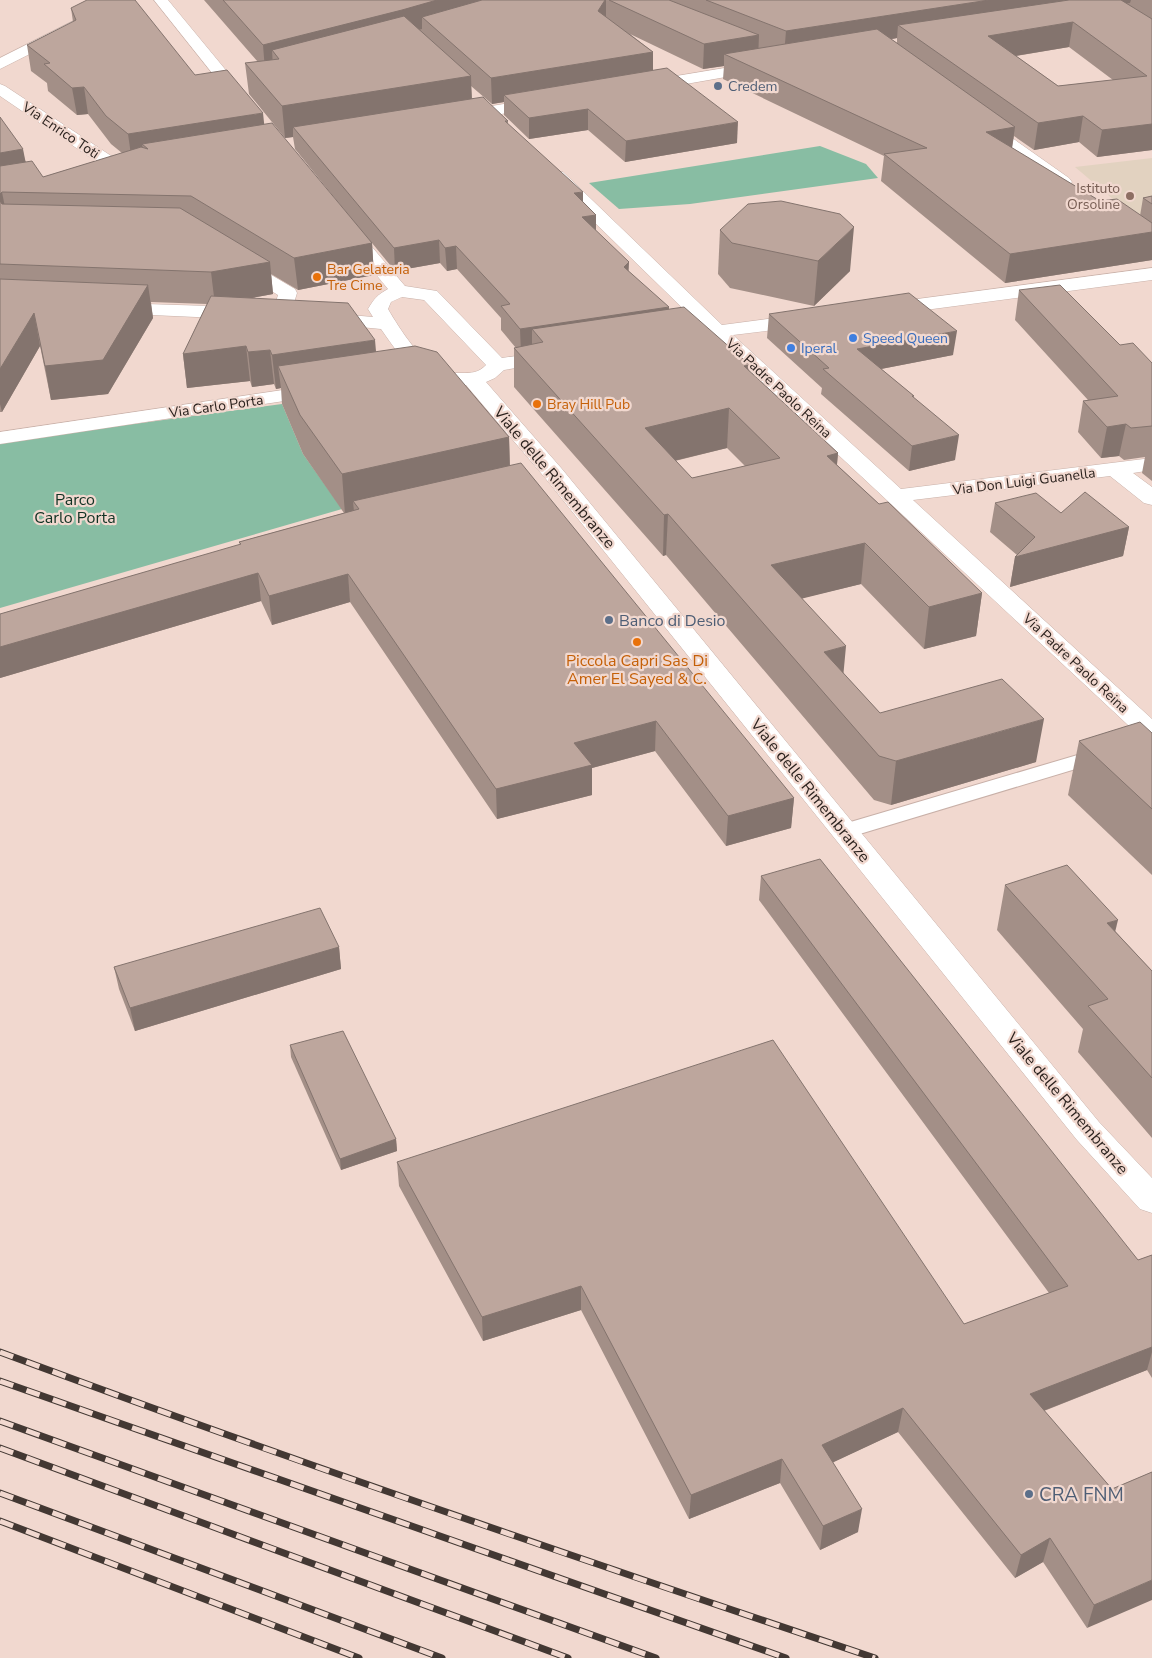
<svg xmlns="http://www.w3.org/2000/svg" width="1152" height="1658" font-family="'Nunito Sans',sans-serif">
<style>
.education{fill:#e2d2c0}
.green{fill:#88bda3}
.lines{fill:none;stroke-linecap:round;stroke-linejoin:round}
.lane-casing{stroke:#c8b0a8;stroke-width:2}
.street-casing{stroke:#c8b0a8;stroke-width:1}
.secondary-casing{stroke:#c8b0a8;stroke-width:1}
.lane{fill:#fff;fill-rule:evenodd}
.street{fill:#fff;fill-rule:evenodd}
.secondary{fill:#fff;fill-rule:evenodd}
.rail-casing{stroke:#433833;stroke-width:7}
.rail{stroke:#f1d8cf;stroke-width:5;stroke-dasharray:14;stroke-linecap:butt}
.wall{fill:#a38f87;fill-rule:evenodd}
.shaded-wall{fill:#84746e}
.building{fill:#bda69d;stroke:#84746e;fill-rule:evenodd}
.service-dot{fill:#5c6f8a;stroke:#f1d8cf;stroke-width:2}
.education-dot{fill:#8d6e63;stroke:#f1d8cf;stroke-width:2}
.food-dot{fill:#e8710a;stroke:#f1d8cf;stroke-width:2}
.shop-dot{fill:#3f7fe0;stroke:#f1d8cf;stroke-width:2}
.labels{text-anchor:middle;stroke-width:4.5;stroke-linejoin:round;paint-order:stroke}
.far-service-label{font-size:14px;fill:#4e5e75;stroke:#f1d8cf;text-anchor:start}
.far-street-label{font-size:14px;fill:#2b221e;stroke:#f1d8cf}
.far-education-label{font-size:14px;fill:#785e54;stroke:#f1d8cf;text-anchor:end}
.far-food-label{font-size:14px;fill:#c56008;stroke:#f1d8cf;text-anchor:start}
.far-shop-label{font-size:14px;fill:#366cbe;stroke:#f1d8cf;text-anchor:start}
.street-label{font-size:16px;fill:#2b221e;stroke:#f1d8cf}
.park-label{font-size:16px;fill:#103223;stroke:#f1d8cf}
.service-label{font-size:16px;fill:#4e5e75;stroke:#f1d8cf;text-anchor:start}
.food-label{font-size:16px;fill:#c56008;stroke:#f1d8cf}
.near-service-label{font-size:19px;fill:#4e5e75;stroke:#f1d8cf;text-anchor:start}
</style>
<rect width="100%" height="100%" fill="#f1d8cf"/>
<polygon class="education" points="1152,158 1152,232 1075,167"/>
<g class="green">
<polygon points="820,146 866,164 878,178 690,204 619,209 589,183"/>
<polygon points="282,404 303,454 342,509 0,608 0,442"/>
</g>
<g class="lines">
<defs>
<polygon id="lane" points="1152,733 1152,746 853,836 845,838 837,836 834,831 837,826"/>
<g id="street">
<polygon points="154,0 168,0 248,97 250,100 248,103 236,103"/>
<polygon points="761,62 766,64 769,67 766,70 646,91 641,89 638,86 641,83 646,81"/>
<polygon points="0,84 5,86 128,167 130,171 128,175 116,175 0,96"/>
<polygon points="541,98 547,100 549,103 547,106 461,121 455,119 453,116 455,113 461,111"/>
<polygon points="982,119 988,121 1069,178 1072,182 1069,186 1057,186 976,127 974,124 976,121"/>
<polygon points="557,171 563,172 722,325 805,314 812,316 815,320 812,324 805,326 733,335 901,489 1152,458 1152,470 1133,473 1152,487 1152,505 1144,503 1110,476 913,500 1152,719 1152,741 1143,739 713,338 700,337 697,333 703,328 551,180 549,176 551,172"/>
<path d="M350 227 356 228 405 286 437 291 502 358 550 351 557 353 560 357 557 361 504 370 495 378 486 382 562 469 1099 1122 1152 1178V1213L1140 1209 1077 1140 546 479 466 385C420 385 406 365 381 329L319 323 316 319 319 315 326 313 373 317 368 309C374 299 377 295 388 289L341 232 344 228ZM402 297 424 300 486 365C478 373 472 373 461 373 456 373 450 373 445 372 423 366 399 328 388 309L391 302Z"/>
<polygon points="240,258 246,260 295,289 297,293 289,319 282,321 275,319 272,315 278,295 234,268 231,264 234,260"/>
<polygon points="1152,268 1152,280 887,315 880,313 877,309 880,305 887,303"/>
<polygon points="114,303 241,307 248,309 251,313 248,317 241,319 107,313 104,309 107,305"/>
<polygon points="317,385 324,387 327,391 324,395 0,444 0,432"/>
</g>
<polygon id="secondary" points="115,0 133,0 131,3 0,69 0,58"/>
</defs>
<use href="#lane" class="lane-casing"/>
<use href="#street" class="street-casing"/>
<use href="#secondary" class="secondary-casing"/>
<use href="#lane" class="lane"/>
<use href="#street" class="street"/>
<use href="#secondary" class="secondary"/>
<defs>
<g id="rail">
<path d="M0 1352C290 1460 582 1560 875 1658"/>
<polyline points="0,1381 786,1658"/>
<polyline points="0,1421 656,1658"/>
<polyline points="0,1448 568,1658"/>
<polyline points="0,1493 442,1658"/>
<polyline points="0,1521 359,1658"/>
</g>
</defs>
<use href="#rail" class="rail-casing"/>
<use href="#rail" class="rail"/>
</g>
<g class="wall">
<path d="M204 0H1152V150L1097 157 1079 142 1034 150 1014 136 1012 148 1100 201 1140 216 1143 198 1152 196V260L1005 283 881 181 884 156 723 79 724 66 703 69 630 34 653 52V70L737 143 625 162 588 130 529 139 504 115V102L492 104 471 86 472 98 508 121V124L596 215V231L628 271 669 309 750 365V371L838 453 837 465 879 504 982 593 976 636 924 649 861 584 802 598 843 673 880 713 1036 762 891 805 874 800 666 555 663 556 514 387V348H516L501 330V318L457 269 447 271 440 263 395 271 372 243 374 275 298 290 271 274 273 294 252 298 376 352 509 437 510 465 794 798 791 828 726 846 655 751 592 768V795L497 819 350 602 272 625 261 601 0 678V614L240 545 239 542 344 513 303 454 282 404 281 388 276 389 274 384 252 387 250 381 187 388 183 354 207 304 151 302 153 318 108 394 51 400 40 346 2 412H0V117L26 162 43 177 122 153 111 144 88 114 77 115 48 91 47 83 31 71 27 45 73 22 71 8 195 75 264 125 354 222 295 149 293 137 285 138 249 94 245 63 258 62ZM897 38V43L891 39H893ZM1069 47 1113 80 1058 86 1016 56ZM727 448 745 466 692 478 675 461Z"/>
<polygon points="720,230 850,271 814,306 730,288 718,274"/>
<polygon points="1019,290 1152,363 1152,481 1142,473 1145,457 1124,460 1119,456 1101,458 1078,432 1083,401 1088,400 1015,320"/>
<polygon points="769,314 953,355 881,369 914,396 913,398 955,460 909,471 821,394 822,388 767,338"/>
<polygon points="995,503 1061,513 1129,527 1123,556 1010,587 1015,557 1017,555 990,532"/>
<polygon points="1152,733 1152,875 1068,795 1079,741"/>
<polygon points="761,876 1138,1260 1152,1255 1152,1378 1147,1370 1044,1411 1112,1489 1152,1472 1087,1628 1043,1562 1015,1578 898,1432 833,1462 858,1532 820,1550 780,1483 689,1519 581,1310 483,1341 399,1186 397,1162 964,1324 1049,1293 759,900"/>
<polygon points="1005,885 1115,931 1152,971 1152,1138 1078,1052 1083,1029 997,930"/>
<polygon points="339,947 341,969 135,1031 119,989 114,967"/>
<polygon points="290,1045 396,1139 397,1151 341,1170 291,1057"/>
</g>
<g class="shaded-wall">
<polygon points="437,0 523,0 422,17 422,29 404,34 279,59 272,50 273,68 265,70 263,45"/>
<polygon points="605,0 606,0 606,23 598,11"/>
<polygon points="989,0 1102,0 898,25 897,38 784,56 786,31"/>
<polygon points="1114,0 1131,0 1130,3 1113,5"/>
<polygon points="1073,22 1069,47 985,61 988,36"/>
<polygon points="759,35 758,60 724,54 724,66 703,69 704,44"/>
<polygon points="653,52 653,78 504,95 504,102 492,104 491,78"/>
<polygon points="471,76 472,107 293,127 293,137 285,138 282,106"/>
<polygon points="84,87 88,114 77,115 72,88"/>
<polygon points="588,109 588,130 529,139 529,118"/>
<polygon points="263,113 266,141 148,149 142,144 145,160 132,162 128,134"/>
<polygon points="1083,116 1079,142 1034,150 1038,123"/>
<polygon points="738,122 737,143 625,162 626,141"/>
<polygon points="1152,124 1152,150 1097,157 1102,130"/>
<polygon points="1015,127 1011,154 986,132"/>
<polygon points="23,149 29,179 0,185 0,153"/>
<polygon points="2,192 8,223 0,213 0,194"/>
<polygon points="583,192 583,214 574,193"/>
<polygon points="596,215 596,238 582,217"/>
<polygon points="854,227 850,271 814,306 818,261"/>
<polygon points="1152,232 1152,260 1005,283 1010,254"/>
<polygon points="439,240 440,263 395,271 394,248"/>
<polygon points="372,243 374,275 298,290 294,258"/>
<polygon points="456,246 457,269 447,271 445,248"/>
<polygon points="270,262 273,294 215,305 211,272"/>
<polygon points="629,262 628,285 624,267"/>
<polygon points="148,285 153,318 108,394 51,400 45,366"/>
<polygon points="669,307 668,331 532,329 532,352 521,353 520,329"/>
<polygon points="34,313 40,346 2,412 0,404 0,369"/>
<polygon points="957,331 953,355 855,374 857,349"/>
<polygon points="375,340 378,374 278,366 281,388 276,389 272,355"/>
<polygon points="246,346 250,381 187,388 183,354"/>
<polygon points="270,350 274,384 252,387 248,352"/>
<polygon points="750,365 748,404 744,366"/>
<polygon points="729,408 727,448 644,468 645,428"/>
<polygon points="1126,424 1119,456 1101,458 1107,427"/>
<polygon points="959,435 955,460 909,471 912,446"/>
<polygon points="509,437 510,476 359,509 353,501 354,512 345,514 342,474"/>
<polygon points="838,453 834,493 827,456"/>
<polygon points="668,514 666,555 663,556 664,515"/>
<polygon points="1129,527 1123,556 1010,587 1015,557"/>
<polygon points="865,543 861,584 768,607 771,565"/>
<polygon points="258,573 261,601 0,678 0,647"/>
<polygon points="348,574 350,602 272,625 269,596"/>
<polygon points="982,593 976,636 924,649 929,607"/>
<polygon points="846,646 842,689 824,652"/>
<polygon points="1044,719 1036,762 891,805 896,761"/>
<polygon points="656,721 655,751 592,768 592,795 497,819 496,789 574,743"/>
<polygon points="794,798 791,828 726,846 728,816"/>
<polygon points="1118,920 1107,965 1107,923"/>
<polygon points="339,947 341,969 135,1031 130,1008"/>
<polygon points="396,1139 397,1151 341,1170 340,1159"/>
<polygon points="581,1286 581,1310 483,1341 482,1317"/>
<polygon points="1152,1347 1152,1352 1147,1370 1025,1418 1030,1394"/>
<polygon points="903,1408 898,1432 819,1469 822,1445"/>
<polygon points="782,1459 780,1483 689,1519 691,1495"/>
<polygon points="862,1509 858,1532 820,1550 823,1526"/>
<polygon points="1050,1538 1043,1562 1015,1578 1021,1555"/>
<polygon points="1152,1580 1152,1600 1087,1628 1094,1605"/>
</g>
<g class="building">
<polygon points="87,0 135,0 195,75 227,70 263,113 128,134 106,116 84,87 72,88 44,64 50,63 27,45 76,20 71,8"/>
<polygon points="223,0 437,0 402,10 263,45"/>
<polygon points="482,0 605,0 598,11 653,52 491,78 422,17"/>
<polygon points="609,0 669,0 759,35 704,44"/>
<polygon points="706,0 989,0 786,31"/>
<path d="M1069 0H1121L1152 19V124L1102 130 1083 116 1038 123 898 25ZM1073 22 1147 76 1058 86 988 36Z"/>
<polygon points="404,16 471,76 282,106 245,63 279,59 272,50"/>
<polygon points="877,29 1015,127 986,132 1100,201 1117,199 1152,223 1152,232 1010,254 884,154 927,148 724,54"/>
<polygon points="667,68 738,122 626,141 588,109 529,118 504,95"/>
<polygon points="483,97 508,121 505,121 583,192 574,193 596,215 582,217 629,262 624,267 669,307 520,329 501,306 510,304 456,246 445,248 439,240 394,248 293,127"/>
<polygon points="0,117 23,149 0,153"/>
<polygon points="272,123 372,243 294,258 191,196 2,192 0,194 0,166 32,161 43,177 141,147 148,149 142,144"/>
<polygon points="1152,196 1152,204 1143,198"/>
<polygon points="0,201 2,204 180,208 270,262 211,272 0,264"/>
<polygon points="781,201 840,214 854,227 818,261 732,243 720,230 748,204"/>
<polygon points="0,279 148,285 103,360 45,366 34,313 0,369"/>
<polygon points="1060,285 1120,345 1133,343 1152,363 1152,426 1131,428 1126,424 1107,427 1083,401 1118,396 1019,290"/>
<polygon points="909,293 957,331 857,349 914,396 912,396 959,435 912,446 823,369 829,368 769,314"/>
<polygon points="211,296 348,303 375,340 272,355 270,350 248,352 246,346 183,354"/>
<path d="M684 307 750 365 744 366 838 453 827 456 879 504 888 502 982 593 929 607 865 543 771 565 846 646 824 652 880 713 1002 679 1044 719 896 761 879 756 668 514 664 515 514 348 543 342 532 329ZM729 408 780 458 692 478 645 428Z"/>
<polygon points="415,346 437,352 509,437 342,474 300,415 278,366"/>
<polygon points="521,463 794,798 728,816 656,721 574,743 592,765 496,789 348,574 269,596 258,573 0,647 0,614 241,544 239,542 359,509 353,501"/>
<polygon points="1085,492 1129,527 1015,557 1035,537 995,503 1036,493 1061,513"/>
<polygon points="1140,722 1152,733 1152,809 1079,741"/>
<polygon points="820,859 1138,1260 1152,1255 1152,1347 1030,1394 1112,1489 1152,1472 1152,1580 1094,1605 1050,1538 1021,1555 903,1408 822,1445 862,1509 823,1526 782,1459 691,1495 581,1286 482,1317 397,1162 773,1040 964,1324 1068,1286 761,876"/>
<polygon points="1067,865 1118,920 1107,923 1152,971 1152,1078 1088,1006 1108,999 1005,885"/>
<polygon points="320,908 339,947 130,1008 114,967"/>
<polygon points="343,1031 396,1139 340,1159 290,1045"/>
</g>
<g class="service-dot">
<circle cx="718" cy="86" r="5"/>
<circle cx="609" cy="620" r="5"/>
<circle cx="1029" cy="1494" r="5"/>
</g>
<circle class="education-dot" cx="1130" cy="196" r="5"/>
<g class="food-dot">
<circle cx="317" cy="277" r="5"/>
<circle cx="537" cy="404" r="5"/>
<circle cx="637" cy="642" r="5"/>
</g>
<g class="shop-dot">
<circle cx="853" cy="338" r="5"/>
<circle cx="791" cy="348" r="5"/>
</g>
<g class="labels">
<g class="far-service-label">
<text x="728" y="91">Credem</text>
</g>
<g class="far-street-label">
<text transform="translate(61 130) rotate(34)" y="5">Via Enrico Toti</text>
<text transform="translate(779 388) rotate(43)" y="5">Via Padre Paolo Reina</text>
<text transform="translate(216 406) rotate(-8)" y="5">Via Carlo Porta</text>
<text transform="translate(1024 481) rotate(-7)" y="5">Via Don Luigi Guanella</text>
<text transform="translate(1076 663) rotate(43)" y="5">Via Padre Paolo Reina</text>
</g>
<g class="far-education-label">
<text x="1120" y="193">Istituto<tspan x="1120" dy="16">Orsoline</tspan></text>
</g>
<g class="far-food-label">
<text x="327" y="274">Bar Gelateria<tspan x="327" dy="16">Tre Cime</tspan></text>
<text x="547" y="409">Bray Hill Pub</text>
</g>
<g class="far-shop-label">
<text x="863" y="343">Speed Queen</text>
<text x="801" y="353">Iperal</text>
</g>
<g class="street-label">
<text transform="translate(555 477) rotate(50)" y="6">Viale delle Rimembranze</text>
<text transform="translate(811 790) rotate(51)" y="6">Viale delle Rimembranze</text>
<text transform="translate(1068 1103) rotate(50)" y="6">Viale delle Rimembranze</text>
</g>
<g class="park-label">
<text x="75" y="505">Parco<tspan x="75" dy="18">Carlo Porta</tspan></text>
</g>
<g class="service-label">
<text x="619" y="626">Banco di Desio</text>
</g>
<g class="food-label">
<text x="637" y="666">Piccola Capri Sas Di<tspan x="637" dy="18">Amer El Sayed &amp; C.</tspan></text>
</g>
<g class="near-service-label">
<text x="1039" y="1501">CRA FNM</text>
</g>
</g>
</svg>
